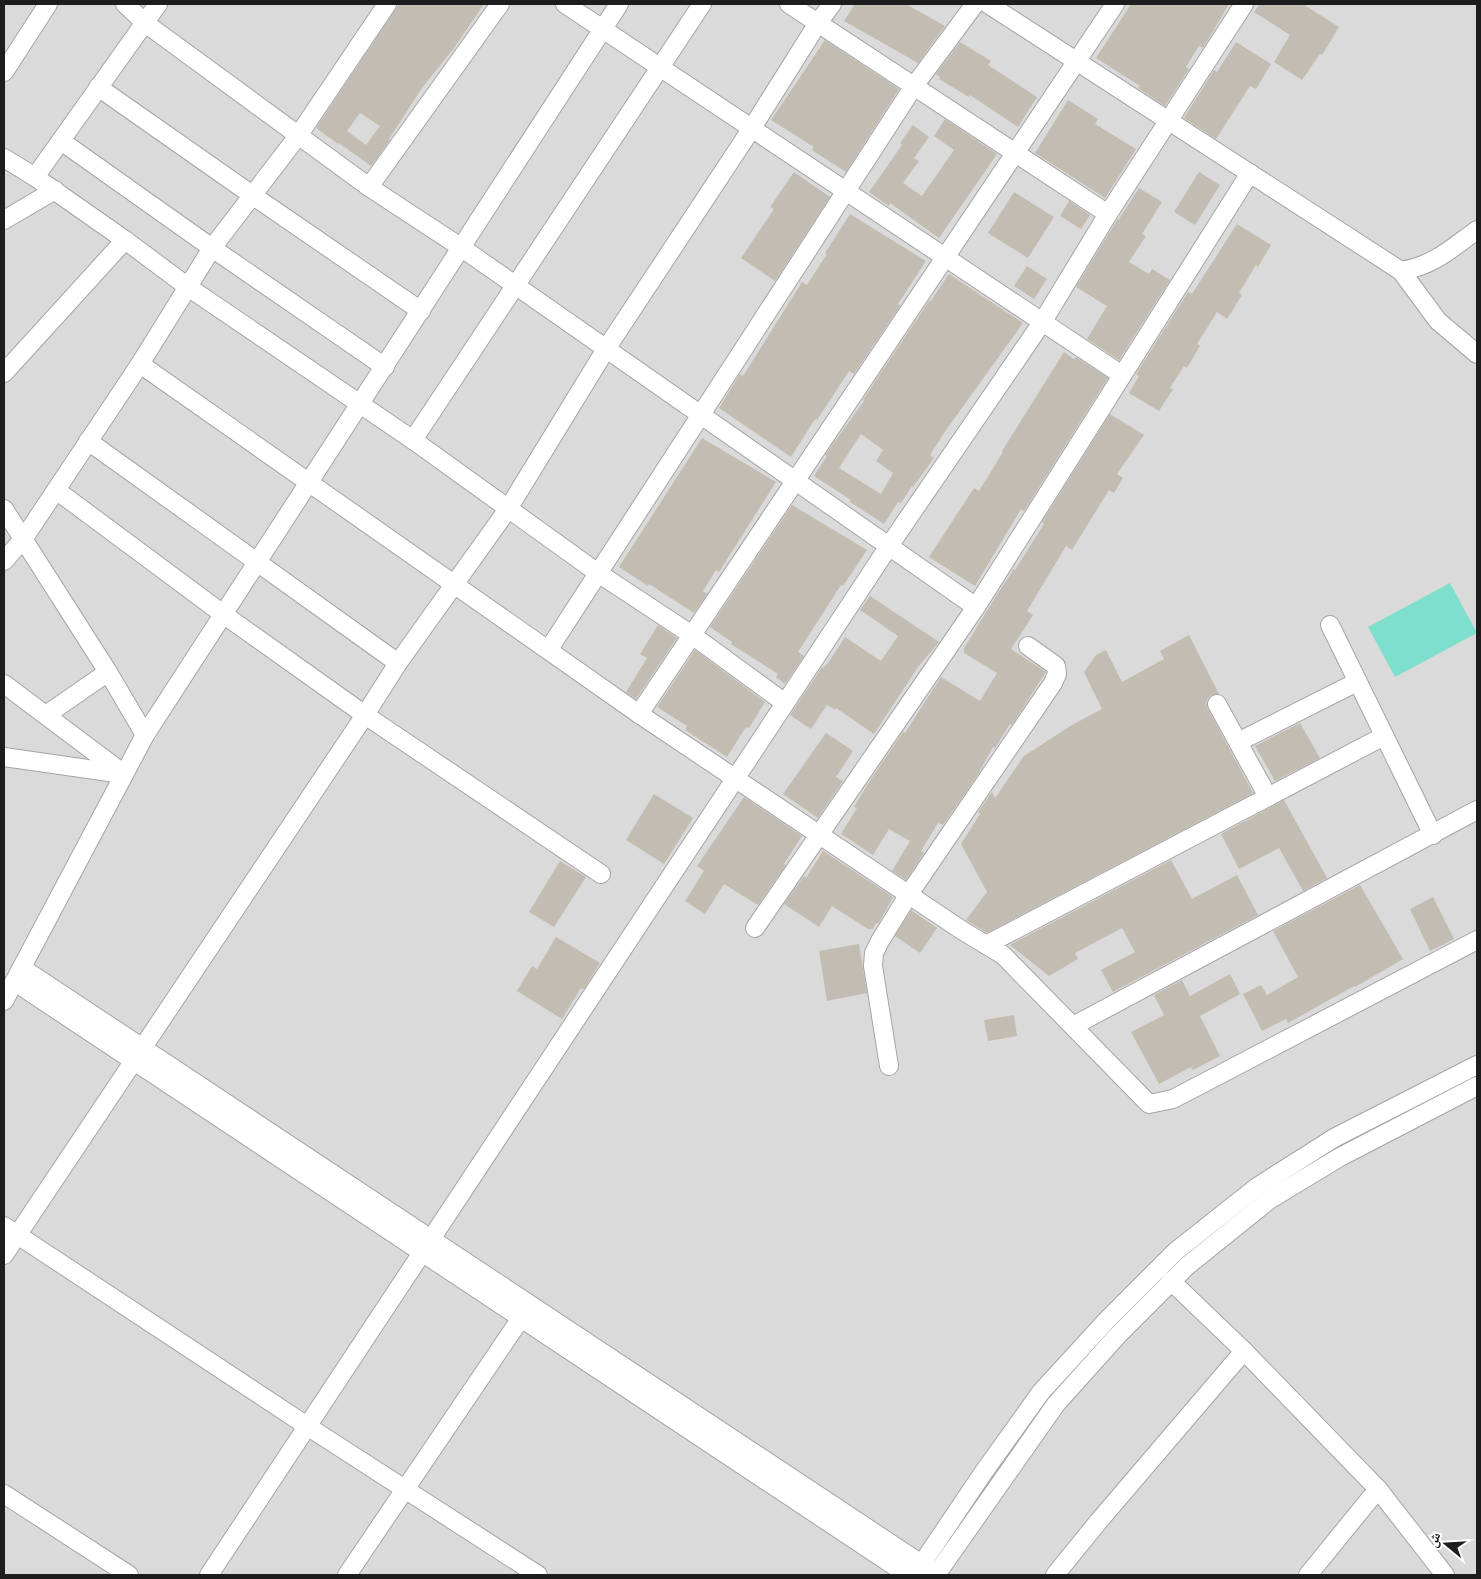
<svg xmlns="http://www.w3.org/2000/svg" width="1481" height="1579" font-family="Raleway,'Noto Naskh Arabic',sans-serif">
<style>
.residential{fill:#dbdada}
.pitch{fill:#7ee0cc}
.building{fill:#c3bcb2;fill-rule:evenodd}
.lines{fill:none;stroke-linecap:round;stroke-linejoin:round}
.minor-casing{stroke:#a4a4a4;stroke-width:20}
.minor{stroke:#fff;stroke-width:18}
</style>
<rect width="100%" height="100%" fill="#efede3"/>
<rect class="residential" x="4" y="4" width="1473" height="1571"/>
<polygon class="pitch" points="1450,583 1477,633 1395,677 1368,627"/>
<g class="building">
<path d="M399 4H484L454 48 422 88 389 139 390 140 371 166 339 143 338 144 316 128ZM360 113 380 126 366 145 347 131Z"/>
<polygon points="855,4 906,4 945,26 918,63 844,21"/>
<polygon points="1131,4 1229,4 1203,48 1199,46 1186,67 1189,69 1165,106 1138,88 1140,86 1096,58"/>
<polygon points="1260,4 1303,4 1339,27 1322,55 1320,54 1302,80 1274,62 1290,35 1254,12"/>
<polygon points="825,40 899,89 846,172 812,150 814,147 771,120"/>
<polygon points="960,42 991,61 988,65 1037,97 1018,127 970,95 969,97 939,79 940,77 936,74"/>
<polygon points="1236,42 1271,64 1256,89 1250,86 1216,139 1184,118 1214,70 1217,72"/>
<polygon points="1068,100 1098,119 1095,124 1136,149 1105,198 1035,153"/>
<polygon points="945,119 997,154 939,238 890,203 889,206 869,192 902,145 900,143 913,125 929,137 914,158 919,161 903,183 922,196 954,150 934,136"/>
<polygon points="794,172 830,197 775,281 741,258 774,209 770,207"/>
<polygon points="1199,172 1220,185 1195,225 1174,212"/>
<polygon points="1139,188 1162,202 1142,234 1146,236 1129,262 1149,274 1152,269 1170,280 1119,360 1087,339 1107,306 1076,287 1117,220 1119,219"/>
<polygon points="1014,192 1054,217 1028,258 988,233"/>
<polygon points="1069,201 1090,215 1081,229 1060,216"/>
<polygon points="850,214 926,261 898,304 900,306 854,374 849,371 817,420 815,419 791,457 719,408 740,374 743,376 802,282 807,285 827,254 825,253"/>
<polygon points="1237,224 1271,245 1258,267 1256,265 1239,293 1242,295 1227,319 1217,312 1197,344 1200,346 1187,368 1184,366 1170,388 1173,389 1159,411 1129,393 1139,376 1136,374 1188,292 1192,294"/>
<polygon points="1027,266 1047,279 1034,299 1014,286"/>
<path d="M949 274 1023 323 944 433 930 455 934 458 913 487 912 486 901 503 898 502 884 524 850 502 851 500 814 476 827 456 825 455 864 401 863 400 872 386 929 301 930 302ZM861 434 883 450 876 461 893 473 881 494 839 468Z"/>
<polygon points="1064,352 1074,359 1076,357 1108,378 1024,511 1021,509 975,586 929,557 974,488 979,491 1003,452 1002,451"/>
<polygon points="1110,414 1144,435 1117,474 1123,478 1114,493 1109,490 1072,550 1066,546 1027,611 1033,615 1011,649 1046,672 1012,725 1010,724 995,748 993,747 977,776 943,825 938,823 921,851 924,853 906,880 892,871 910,841 889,829 873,855 841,834 857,808 854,807 869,782 903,732 905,733 941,677 980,701 997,673 964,653 964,648 998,593 1014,569 1015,570 1044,524 1042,522"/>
<polygon points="702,438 776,482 719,572 716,570 703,591 707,594 694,613 649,584 648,586 619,567"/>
<polygon points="792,505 867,550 843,586 841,585 798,652 804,656 785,684 776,677 778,674 731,644 732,642 710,627"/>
<polygon points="870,596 939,642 918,667 874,734 836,708 835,710 827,705 811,729 790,715 822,667 823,668 828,663 845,637 881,661 898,636 860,610"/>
<polygon points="658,625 677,638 636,699 626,692 647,658 640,654"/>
<polygon points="1189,635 1219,694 1212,695 1208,698 1206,703 1208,709 1253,793 987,933 966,920 987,892 961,844 980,814 978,812 992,792 995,798 1024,756 1072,725 1102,709 1084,672 1096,655 1106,650 1122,682 1164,659 1160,651"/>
<polygon points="695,650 765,702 749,728 746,727 727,757 685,730 687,726 657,707"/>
<polygon points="1300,723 1320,758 1275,781 1255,746"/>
<polygon points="826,733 853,751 836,777 843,781 818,818 783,794"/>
<polygon points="654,794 693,818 664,864 626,840"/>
<polygon points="744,797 802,836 784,864 786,865 758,905 724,884 705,914 685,901 704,871 697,866"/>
<polygon points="1284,800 1327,878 1303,891 1279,848 1239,869 1221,834"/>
<polygon points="823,851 893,897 878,924 876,923 873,929 868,929 832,906 819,927 784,904 804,876 806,878"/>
<polygon points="1171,860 1192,899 1237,875 1258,915 1113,992 1101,970 1135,952 1122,928 1075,953 1078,959 1049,976 1010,945"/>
<polygon points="560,861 586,877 554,927 529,912"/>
<polygon points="1360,885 1403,959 1355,987 1354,986 1288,1023 1286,1019 1262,1031 1243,994 1261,985 1267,995 1298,977 1273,931"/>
<polygon points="1433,897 1454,939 1430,951 1410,909"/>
<polygon points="911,910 937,928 920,953 895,936"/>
<polygon points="556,937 600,963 584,989 581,988 562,1019 517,991 532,966 537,969"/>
<polygon points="859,944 867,993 827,1001 819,951"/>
<polygon points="1230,974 1240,994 1200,1016 1220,1056 1193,1070 1191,1067 1159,1084 1131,1032 1164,1015 1154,995 1182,980 1190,996"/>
<polygon points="1014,1015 1017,1036 988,1041 984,1020"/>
</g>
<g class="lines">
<defs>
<g id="minor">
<polyline points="125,4 145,23 369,187 462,248 976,607 755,928"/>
<polyline points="565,4 1122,375"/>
<polyline points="789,4 1108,214"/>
<polyline points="988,4 1401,271"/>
<polyline points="4,72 48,4"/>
<polyline points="98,87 252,195 421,311"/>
<polyline points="61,141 212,248 385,367"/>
<polyline points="4,158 35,177 158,4"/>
<polyline points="369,187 500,4"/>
<polyline points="4,220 55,190"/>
<path d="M1477 230C1452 248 1433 266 1401 271L1438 321 1477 354"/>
<polyline points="125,240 188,287 413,440 598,573 692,635 785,703"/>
<polyline points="140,364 639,714 963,931 1003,955 1149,1104 1173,1099 1477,940"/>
<polyline points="4,373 125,240 35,177"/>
<polyline points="413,440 702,4"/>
<polyline points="88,441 398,663"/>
<polyline points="56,490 223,614 365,715 601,874"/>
<polyline points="4,509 108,672 145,735"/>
<polyline points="4,561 24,538 140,364 212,248 298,136 387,4"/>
<polyline points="976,607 1250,173"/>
<polyline points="1330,625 1433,835"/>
<polyline points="549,649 914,86 975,4"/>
<polyline points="4,684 124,774"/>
<polyline points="1217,704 1268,797"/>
<polyline points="639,714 1115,4"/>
<polyline points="46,715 108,672"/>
<polyline points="1238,742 1357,682"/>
<polyline points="4,757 123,774"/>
<polyline points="986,945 1384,736"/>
<polyline points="22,968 938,1575"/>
<polyline points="15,982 908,1575"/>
<polyline points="4,1001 145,735 619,4"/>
<polyline points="1073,1026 1477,810"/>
<polyline points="889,1066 873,966 874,953 880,941 909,894 1053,683 1057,674 1056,666 1028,646"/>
<polyline points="4,1226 307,1426 538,1575"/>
<polyline points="4,1255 365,715 398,663 508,509 606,349 752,128 818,23 832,4"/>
<polyline points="1171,1281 1244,1351 1378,1489 1445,1575"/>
<polyline points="4,1494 129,1575"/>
<polyline points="915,1574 983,1473 1041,1392 1106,1321 1176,1251 1257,1187 1334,1138 1477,1065"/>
<polyline points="209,1575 889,546 1043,321 1108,214 1244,4"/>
<polyline points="347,1575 521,1318"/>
<polyline points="936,1575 1056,1404 1118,1335 1187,1266 1269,1200 1340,1157 1477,1086"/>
<polyline points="1055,1575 1098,1522 1244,1351"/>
<polyline points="1308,1575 1378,1489"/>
</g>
</defs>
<use href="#minor" class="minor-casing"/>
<use href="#minor" class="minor"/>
</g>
<rect width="1481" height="1579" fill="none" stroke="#1d1d1d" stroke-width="10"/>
<g transform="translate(1446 1544) rotate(288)" stroke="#ffffff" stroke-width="4" paint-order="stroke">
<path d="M0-4L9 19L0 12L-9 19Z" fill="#1d1d1d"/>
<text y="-8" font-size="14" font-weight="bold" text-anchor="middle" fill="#1d1d1d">ش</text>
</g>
</svg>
